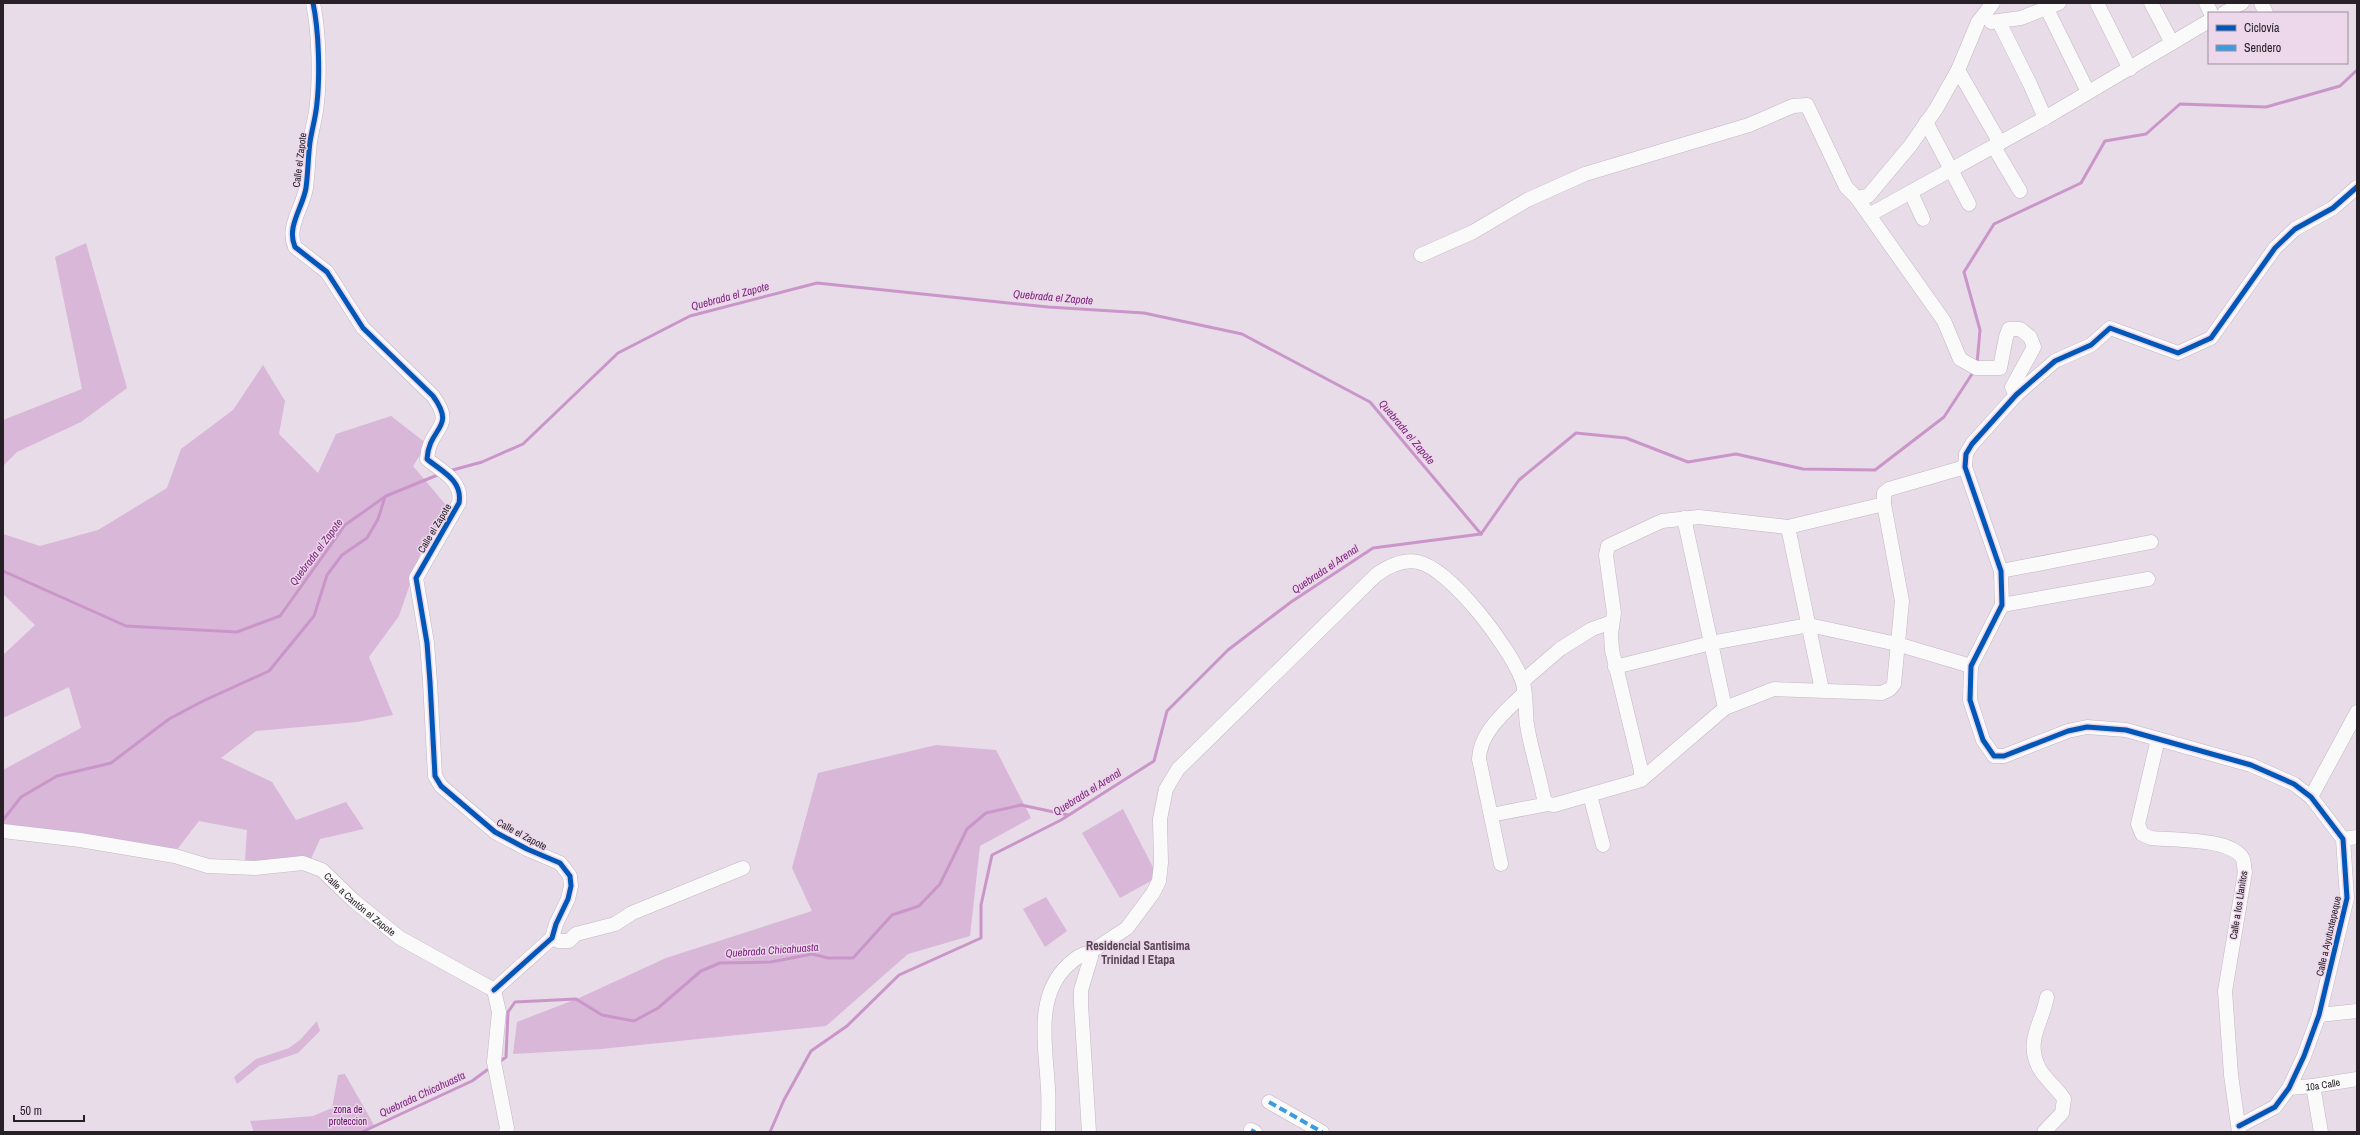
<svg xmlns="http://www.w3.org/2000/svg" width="2360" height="1135" font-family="'Archivo Narrow',sans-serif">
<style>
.green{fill:#d9b7d8}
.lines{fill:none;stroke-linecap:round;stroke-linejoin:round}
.stream{stroke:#ca96ca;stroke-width:3}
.minor-casing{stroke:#c1b8c0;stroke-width:15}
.minor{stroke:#fbfafb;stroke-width:14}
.quiet{stroke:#3d9be0;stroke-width:4;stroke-dasharray:8 4;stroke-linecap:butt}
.cycleway-casing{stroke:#ecd7eb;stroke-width:8}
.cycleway{stroke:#0057b8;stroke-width:5}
.labels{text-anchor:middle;stroke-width:3;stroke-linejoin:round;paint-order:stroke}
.street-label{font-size:10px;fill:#272027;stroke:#ecd7eb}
.park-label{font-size:10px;fill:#630864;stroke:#ecd7eb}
.water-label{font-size:11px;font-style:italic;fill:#7a257b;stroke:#ecd7eb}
.quarter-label{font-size:12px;font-weight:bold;fill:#544454;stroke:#ecd7eb}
</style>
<rect width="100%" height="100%" fill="#e7dce7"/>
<g class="green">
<polygon points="86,243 127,388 81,422 17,452 3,466 3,420 82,389 55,257"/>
<polygon points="263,365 285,401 279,434 318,473 336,434 391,416 427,444 413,466 451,511 424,543 399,616 369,657 393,715 357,722 256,731 221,758 272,782 296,820 346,802 364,829 320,839 310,861 245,861 247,830 199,821 175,852 3,828 3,770 81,728 69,687 3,718 3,655 35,625 3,594 3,534 40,546 98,530 167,488 181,449 233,410"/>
<polygon points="936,745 996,750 1031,818 980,846 970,936 908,954 826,1026 601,1049 513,1054 517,1022 579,998 666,958 812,911 792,868 818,773"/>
<polygon points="1123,809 1158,877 1120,898 1082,833"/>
<polygon points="1046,897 1067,931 1045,947 1023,909"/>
<polygon points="317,1021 320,1031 298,1053 259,1066 237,1084 234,1077 256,1059 289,1048 300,1040"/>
<polygon points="345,1074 374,1125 362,1132 254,1132 250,1121 313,1116 332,1108 338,1075"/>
</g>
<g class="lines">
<g class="stream">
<polyline points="1977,364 1980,330 1964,272 1994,224 2081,183 2105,141 2146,134 2180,104 2266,107 2340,86 2357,70"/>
<polyline points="449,471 482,462 523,444 618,353 690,316 817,283 1048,307 1144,313 1242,334 1370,402 1481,534"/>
<polyline points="1481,534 1519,480 1576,433 1626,438 1688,462 1736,454 1803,469 1875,470 1944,417 1974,371"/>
<polyline points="3,571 126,626 237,632 280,616 345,525 386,496 440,474"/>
<polyline points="3,820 21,797 57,776 111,763 169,719 203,701 269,671 314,616 327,575 342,555 367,538 378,519 385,497"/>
<polyline points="502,1060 506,1057 508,1012 515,1002 576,999 602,1015 634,1021 658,1008 701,971 720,963 771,962 812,954 828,958 853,958 892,915 919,906 940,884 967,829 986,813 1021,805 1068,815"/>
<polyline points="362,1132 472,1081 487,1070"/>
<polyline points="770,1132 784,1100 811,1051 847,1026 899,975 981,938 981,905 992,855 1061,820 1154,761 1167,711 1228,650 1291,602 1373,548 1481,534"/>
</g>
<defs>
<g id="minor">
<path d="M313 3C319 31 320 75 317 103 316 116 312 129 310 142 308 158 308 173 306 188 303 207 286 227 295 247L327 272 363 328 433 396C457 429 429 426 427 459 441 471 463 480 459 503L416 578 427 643 430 682 435 776 441 786 495 832 527 849 560 863 570 876 571 886 568 899 556 924 552 938 494 990"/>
<polyline points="2097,3 2130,69"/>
<polyline points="2151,3 2172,43"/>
<polyline points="2206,3 2211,13"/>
<polyline points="2261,3 2266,13"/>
<polyline points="2047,9 2088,92"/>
<polyline points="2224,13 2242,3"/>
<polyline points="1991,22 2021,18 2059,3"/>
<polyline points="1999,22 2030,84 2045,118"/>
<polyline points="1958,70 2000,143"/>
<polyline points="1926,122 1969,204"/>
<polyline points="1994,147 2020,191"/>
<polyline points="1911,193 1923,219"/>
<polyline points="1857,198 1869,215 2045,118 2209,21"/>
<polyline points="1869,215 1944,321 1960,359 1976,368 2000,368 2006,337 2009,329 2020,329 2030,337 2034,347 2012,387 2016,395"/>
<polyline points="1421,255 1473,232 1527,200 1585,174 1749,125 1793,106 1807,105 1846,187 1857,198 1868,196 1910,146 1936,109 1958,70 1978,22 1993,3"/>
<polyline points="1684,518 1725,708"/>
<polyline points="1788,527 1822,690"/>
<polyline points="2001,571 2151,542"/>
<polyline points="2002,605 2148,579"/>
<polyline points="1615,667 1711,643 1809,625 1897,644 1971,666"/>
<polyline points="1523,681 1560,649 1592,629 1612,622"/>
<path d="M2158 739 2138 824 2142 834 2151 838C2171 840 2233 838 2243 859 2244 862 2244 868 2245 872L2225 991 2231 1075 2239 1132"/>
<polyline points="1641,780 1641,770 1612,650 1611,634 1614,613 1606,555 1608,546 1662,521 1699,517 1788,527 1884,504"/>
<polyline points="1590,795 1603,845"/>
<polyline points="2311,797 2357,712"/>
<polyline points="1491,815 1548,804 1554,805 1641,780 1725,708 1774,689 1882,693 1890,689 1894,684 1902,601 1884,504 1884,493 1889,489 1965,467"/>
<path id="s1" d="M3 831 80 840 175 856 208 866 255 868 303 863 322 870 354 901 400 938 494 990 499 1012 494 1062 507 1128 506 1132"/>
<polyline points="2343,839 2357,837"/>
<path d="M1501 864 1479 759C1480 731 1506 712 1524 693"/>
<polyline points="552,938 559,941 569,941 576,934 615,924 632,913 743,868"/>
<polyline points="1089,953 1091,957 1081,990 1081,1004 1089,1132"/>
<polyline points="2319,1015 2357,1011"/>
<polyline points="2313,1086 2321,1132"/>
<path id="s2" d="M2289 1088 2313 1086 2357 1079"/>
<polyline points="1269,1102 1322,1132"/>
<polyline points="2239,1126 2275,1107 2289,1088 2304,1056 2319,1015 2347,898 2343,839 2311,797 2294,784 2251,765 2126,730 2087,727 2068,731 2004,756 1994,756 1983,740 1970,700 1971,666 2002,605 2001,571 1965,467 1966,454 1972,444 2016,395 2055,361 2091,345 2110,328 2178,353 2211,338 2275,248 2295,229 2333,208 2357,187"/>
<polyline points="1251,1130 1255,1132"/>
<path d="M1048 1132C1048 1118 1049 1103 1048 1089 1046 1047 1034 997 1068 965 1074 959 1080 954 1089 953L1127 928 1153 893 1159 881 1161 863 1160 819 1166 789 1178 769 1376 575C1387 567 1403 559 1418 562 1451 569 1510 648 1522 680 1527 693 1525 711 1527 725 1531 749 1539 774 1544 799L1548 804"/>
<path d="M2044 1132 2062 1113 2064 1099C2057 1088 2045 1079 2039 1068 2025 1040 2042 1024 2047 997"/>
</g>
</defs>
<use href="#minor" class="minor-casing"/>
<use href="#minor" class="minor"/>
<g class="quiet">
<polyline points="1269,1102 1322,1132"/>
<polyline points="1251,1130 1255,1132"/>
</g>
<defs>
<g id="cycleway">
<path d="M313 3C319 31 320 75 317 103 316 116 312 129 310 142 308 158 308 173 306 188 303 207 286 227 295 247L327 272 363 328 433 396C457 429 429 426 427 459 441 471 463 480 459 503L416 578 427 643 430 682 435 776 441 786 495 832 527 849 560 863 570 876 571 886 568 899 556 924 552 938 494 990"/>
<polyline points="2239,1126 2275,1107 2289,1088 2304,1056 2319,1015 2347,898 2343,839 2311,797 2294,784 2251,765 2126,730 2087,727 2068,731 2004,756 1994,756 1983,740 1970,700 1971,666 2002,605 2001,571 1965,467 1966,454 1972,444 2016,395 2055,361 2091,345 2110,328 2178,353 2211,338 2275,248 2295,229 2333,208 2357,187"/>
</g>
</defs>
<use href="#cycleway" class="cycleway-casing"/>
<use href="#cycleway" class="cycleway"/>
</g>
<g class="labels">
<g class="street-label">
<text transform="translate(299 160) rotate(-83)" y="4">Calle el Zapote</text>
<text transform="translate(434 528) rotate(-59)" y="4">Calle el Zapote</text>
<text transform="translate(522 834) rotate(28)" y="4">Calle el Zapote</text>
<text dy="4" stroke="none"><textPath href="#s1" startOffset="375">Calle a Cantón el Zapote</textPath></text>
<text transform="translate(2238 905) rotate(-81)" y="4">Calle a los Llanitos</text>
<text transform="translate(2328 936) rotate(-77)" y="4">Calle a Ayutuxtepeque</text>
<text dy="4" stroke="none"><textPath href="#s2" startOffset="34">10a Calle</textPath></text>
</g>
<g class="park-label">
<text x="348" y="1113">zona de<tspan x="348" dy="12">proteccion</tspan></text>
</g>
<g class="water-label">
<text transform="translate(730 296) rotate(-15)" y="4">Quebrada el Zapote</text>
<text transform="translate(1053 297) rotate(5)" y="4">Quebrada el Zapote</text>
<text transform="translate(1407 432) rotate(50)" y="4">Quebrada el Zapote</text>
<text transform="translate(316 552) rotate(-53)" y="4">Quebrada el Zapote</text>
<text transform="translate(1325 569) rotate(-34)" y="4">Quebrada el Arenal</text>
<text transform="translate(1087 792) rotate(-32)" y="4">Quebrada el Arenal</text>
<text transform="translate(772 950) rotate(-4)" y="4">Quebrada Chicahuasta</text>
<text transform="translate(422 1094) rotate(-25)" y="4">Quebrada Chicahuasta</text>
</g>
<g class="quarter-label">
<text x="1138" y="950">Residencial Santisima<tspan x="1138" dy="14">Trinidad I Etapa</tspan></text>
</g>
</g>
<rect width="2360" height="1135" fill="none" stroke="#272027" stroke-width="8"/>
<rect x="2208" y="12" width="140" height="52" fill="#ecd7eb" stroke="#9d8e9d"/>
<rect x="2216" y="25" width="20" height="6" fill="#0057b8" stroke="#9d8e9d"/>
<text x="2244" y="32" font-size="12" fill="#272027">Ciclovía</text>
<rect x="2216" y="45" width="20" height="6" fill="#3d9be0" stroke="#9d8e9d"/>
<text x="2244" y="52" font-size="12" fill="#272027">Sendero</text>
<path d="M14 1115v6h70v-6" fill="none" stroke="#272027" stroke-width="2"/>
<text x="20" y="1115" font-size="12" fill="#272027" stroke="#ecd7eb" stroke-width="3" paint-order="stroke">50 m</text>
</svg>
